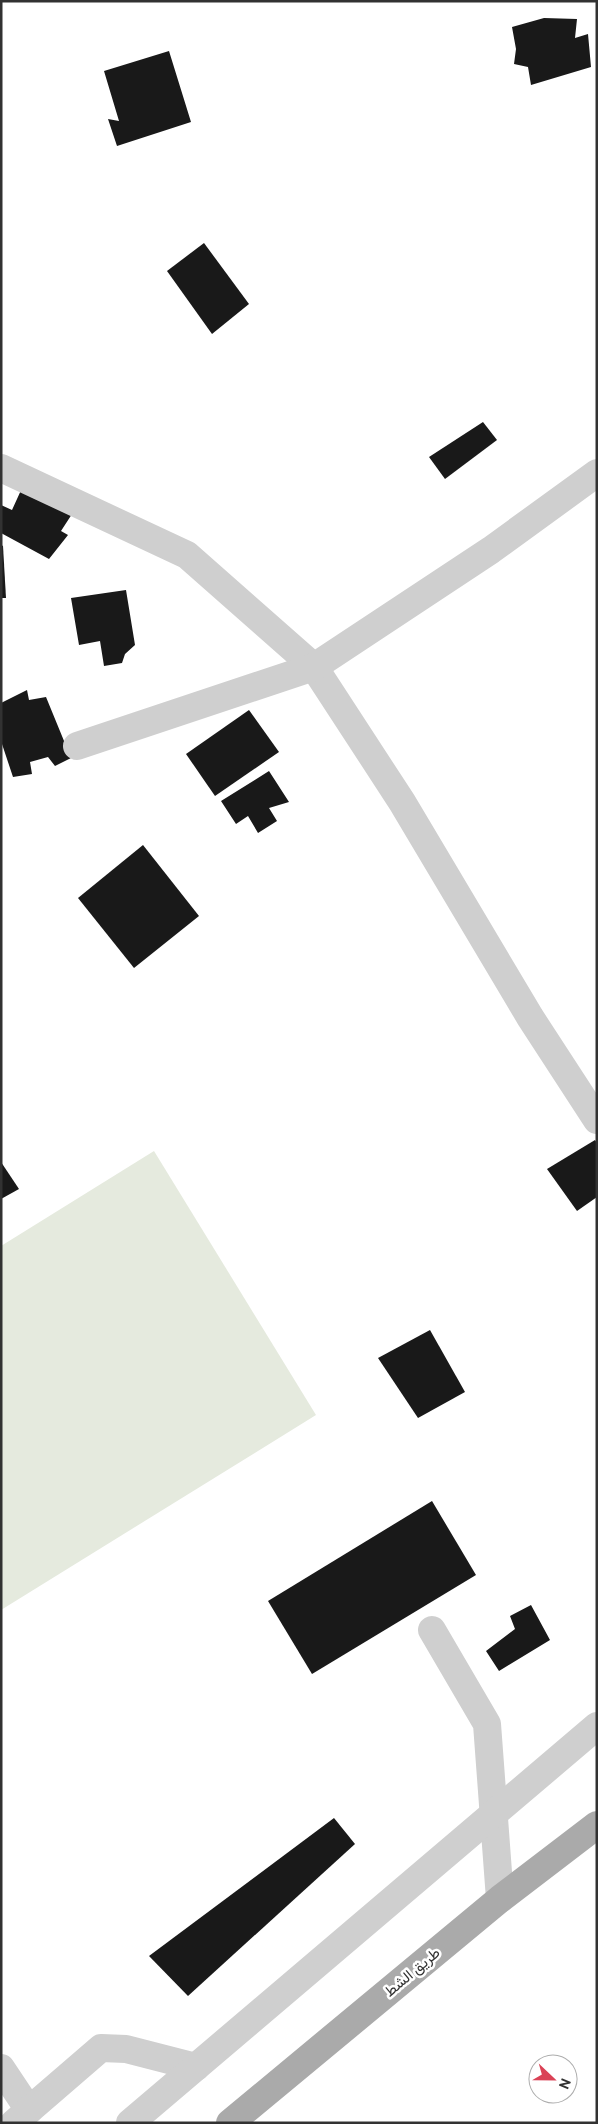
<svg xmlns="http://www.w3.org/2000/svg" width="598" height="2124" font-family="Overpass,Vazirmatn,sans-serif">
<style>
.green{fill:#e5eade}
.building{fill:#191919}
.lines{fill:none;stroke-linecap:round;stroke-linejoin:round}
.minor{stroke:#cfcfcf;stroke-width:28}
.major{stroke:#aaa;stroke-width:28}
.labels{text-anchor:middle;stroke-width:5;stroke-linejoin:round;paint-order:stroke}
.street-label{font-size:15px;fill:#323232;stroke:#fff}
</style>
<rect width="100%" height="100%" fill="#fff"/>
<polygon class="green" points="154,1151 316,1415 1,1610 1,1246"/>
<g class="building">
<polygon points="544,18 577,19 575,38 588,34 591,67 531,85 528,67 514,64 516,49 512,27"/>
<polygon points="169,51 191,122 117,146 108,119 119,121 104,71"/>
<polygon points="204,243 249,304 212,334 167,271"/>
<polygon points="483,422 497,440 445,479 429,457"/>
<polygon points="22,488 72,514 61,531 68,535 49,559 1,533 1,505 12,510"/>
<polygon points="1,545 3,546 6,598 1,598"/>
<polygon points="126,590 135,645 125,654 122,663 104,666 100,641 79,645 71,598"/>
<polygon points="27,690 29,700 46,697 71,758 55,766 48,757 30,762 32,774 13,777 1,741 1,703"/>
<polygon points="249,710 279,752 215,796 186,754"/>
<polygon points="269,771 289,802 269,808 277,821 258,833 248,816 236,824 221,801"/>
<polygon points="143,845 199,916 134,968 78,898"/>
<polygon points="595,1140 597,1143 597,1197 577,1211 547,1169"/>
<polygon points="1,1162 19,1189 1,1199"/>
<polygon points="430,1330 465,1392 418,1418 378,1358"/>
<polygon points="432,1501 476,1575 312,1674 268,1601"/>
<polygon points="531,1605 550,1640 499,1671 486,1651 515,1629 510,1616"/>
<polygon points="334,1818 355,1844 188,1996 149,1956"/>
</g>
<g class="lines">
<g class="minor">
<polyline points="1,468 187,555 314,667 402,802 530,1017 597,1120"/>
<polyline points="77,746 314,667 491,550 597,473"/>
<polyline points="432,1630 487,1724 500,1899"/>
<polyline points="1,2068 29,2110"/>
<polyline points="14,2123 101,2048 126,2049 196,2067"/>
<polyline points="130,2123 597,1726"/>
</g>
<polyline class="major" points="230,2123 500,1899 597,1825"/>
</g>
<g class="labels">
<g class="street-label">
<text transform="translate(412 1972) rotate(-40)" y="5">طريق الشط</text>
</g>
</g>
<rect width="598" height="2124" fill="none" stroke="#323232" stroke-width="5"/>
<g transform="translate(553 2079) rotate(112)"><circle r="24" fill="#ffffff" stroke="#adadad"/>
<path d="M0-4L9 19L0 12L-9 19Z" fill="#da4256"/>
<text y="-8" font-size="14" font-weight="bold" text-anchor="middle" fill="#323232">N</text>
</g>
</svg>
